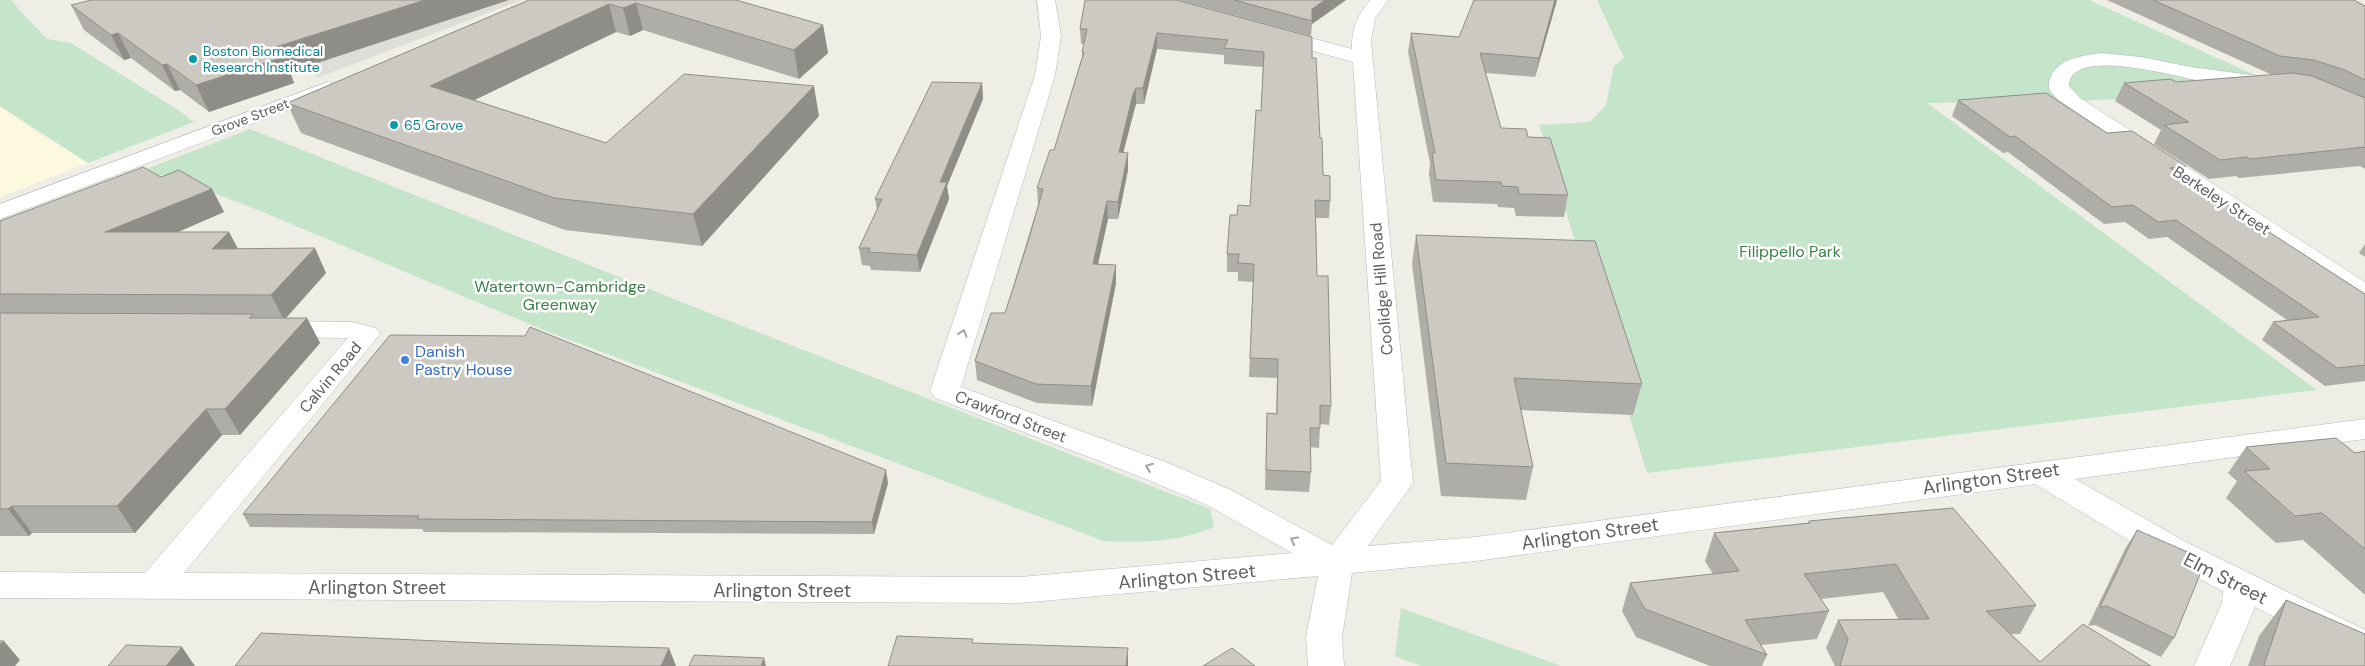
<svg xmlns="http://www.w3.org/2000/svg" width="2365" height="666" font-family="'DM Sans',sans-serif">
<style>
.commercial{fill:#fcf9de}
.industrial{fill:#deddd8}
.green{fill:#c4e5c9}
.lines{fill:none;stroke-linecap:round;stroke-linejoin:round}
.minor-casing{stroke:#b6b7bc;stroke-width:1}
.minor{fill:#fff;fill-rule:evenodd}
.wall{fill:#afada7}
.shaded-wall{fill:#8e8d88}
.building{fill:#cbc9c2;stroke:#8e8d88}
.oneway{stroke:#9ea0a3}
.culture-dot{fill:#0f9aa8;stroke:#fff;stroke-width:2}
.shop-dot{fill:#3f7fe0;stroke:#fff;stroke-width:2}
.labels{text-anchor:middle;stroke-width:5;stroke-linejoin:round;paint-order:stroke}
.far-culture-label{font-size:14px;fill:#0d838f;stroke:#fff;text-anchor:start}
.far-street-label{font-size:14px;fill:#5e6066;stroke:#fff}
.street-label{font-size:16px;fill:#5e6066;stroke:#fff}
.park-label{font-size:16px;fill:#3a8147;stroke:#fff}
.shop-label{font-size:16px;fill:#366cbe;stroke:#fff;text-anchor:start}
.near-street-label{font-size:19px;fill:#5e6066;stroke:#fff}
</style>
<rect width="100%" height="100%" fill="#efeee6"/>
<polygon class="commercial" points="0,106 35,131 88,163 0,197"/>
<polygon class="industrial" points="252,0 522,0 317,78 310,59"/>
<g class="green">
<polygon points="0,0 12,0 20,11 47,39 71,43 178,110 194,122 88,163 0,106"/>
<polygon points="1597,0 2089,0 2288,90 2040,103 2037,101 1927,103 2317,390 1647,473 1539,125 1590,122 1606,105 1614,66 1624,58"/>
<path d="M250 129 704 311 1210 509 1214 527C1179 542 1142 543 1104 541L546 331 258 210 170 176 136 173Z"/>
<polygon points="1401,608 1561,666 1421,666 1395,656"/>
</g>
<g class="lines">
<defs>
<g id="minor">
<path d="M1037 0H1055L1061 36 1055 75 961 387 1168 463 1229 489 1332 545 1381 481 1353 62 1270 39 1267 35 1270 31 1277 29 1352 49C1351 29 1358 15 1370 0H1388L1375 18 1371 41 1413 483 1368 546 1476 537 2365 419V439L2075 479 2184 541 2365 630V660L2352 656 2255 607 2230 666H2194L2222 603 2223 591 2160 559 2035 484 1476 561 1352 573 1342 637 1344 666H1308L1306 637 1318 576 1020 603 0 598V572L145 573 348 338 276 337 266 335 262 329 266 323 276 321 352 322 376 328 380 334 184 573 1020 577 1292 553 1207 505 1146 479 935 398 930 391 1035 75 1041 36Z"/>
<path d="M2101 53 2141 57 2191 67 2274 78 2277 82 2274 86 2267 88C2242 85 2216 84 2191 79 2170 75 2069 47 2069 86L2080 98 2365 282V302L2356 300 2057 99 2049 89V82C2055 59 2080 56 2101 53Z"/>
<polygon points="328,82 335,84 338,88 335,92 0,219 0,204"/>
</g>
</defs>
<use href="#minor" class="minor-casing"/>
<use href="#minor" class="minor"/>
</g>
<g class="wall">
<polygon points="529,0 736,0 823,25 828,53 799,79 643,30 630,36 616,32 474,100 606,143 819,116 702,246 565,230 301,133 287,103"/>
<polygon points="1085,0 1312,58 1323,175 1330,201 1329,218 1316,218 1317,276 1331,406 1329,425 1320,424 1319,448 1310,447 1311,472 1309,492 1265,490 1267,413 1276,414 1277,378 1249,377 1253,282 1238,281 1238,272 1227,272 1227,254 1237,215 1250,206 1261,111 1263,67 1224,64 1224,55 1157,49 1144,104 1136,104 1134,111 1123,153 1128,153 1128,170 1118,219 1108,219 1098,264 1116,283 1092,406 1037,403 977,380 975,361 1005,313 1038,205 1037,188 1054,150 1082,57 1082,52 1084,44 1081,44 1080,29"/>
<polygon points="1178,0 1346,0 1312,24 1311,36"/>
<polygon points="1557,0 1535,77 1486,73 1501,128 1528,137 1568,195 1564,217 1516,216 1514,208 1498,207 1497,204 1433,202 1429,174 1430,163 1408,52 1411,33 1459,37"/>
<polygon points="2107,0 2354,0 2365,6 2365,169 2360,166 2239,178 2236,176 2209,179 2154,144 2161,130 2115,101 2124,83 2176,82 2274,75 2270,74"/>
<polygon points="71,5 290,72 294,83 209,112 180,90 175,91 131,58 124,60 84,30"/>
<polygon points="982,83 983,99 947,186 949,199 920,272 871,270 870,266 862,265 859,248 877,210 875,199"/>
<polygon points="1958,100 2107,133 2186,166 2181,175 2365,294 2365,381 2325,386 2262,340 2273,322 2287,320 2167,237 2149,239 2125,222 2104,224 2008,152 2003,153 1952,116"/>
<polygon points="161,177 212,189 224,212 178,232 326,273 286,318 307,318 320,343 240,435 222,435 135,533 32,533 29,536 0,536 0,221"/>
<polygon points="1416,235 1642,384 1633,415 1520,410 1533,467 1526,500 1441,496 1412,264"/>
<polygon points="2365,244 2365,257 2359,253"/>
<polygon points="2246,447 2355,453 2365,451 2365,595 2303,540 2276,543 2226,498 2237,481 2228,473"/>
<polygon points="888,483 874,534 424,532 422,529 250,527 243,514"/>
<polygon points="1809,521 2036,605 2020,634 2011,634 2040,662 2151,666 1835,666 1826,648 1838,620 1899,620 1883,592 1821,599 1829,611 1817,639 1761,645 1767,655 1762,666 1710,666 1636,637 1622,611 1630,583 1713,574 1705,561 1714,533 1808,523"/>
<polygon points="2137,530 2185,564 2174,638 2161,657 2095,625 2088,626 2125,549"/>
<polygon points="2286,600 2365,666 2248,666 2259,636"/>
</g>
<g class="shaded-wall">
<polygon points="425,0 509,0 290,72 294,83 209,112 196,85 269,49"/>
<polygon points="1325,0 1346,0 1312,24 1312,9"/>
<polygon points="1555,0 1557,0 1535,77 1539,58"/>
<polygon points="636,3 643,30 630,36 623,8"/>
<polygon points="609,4 616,32 441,116 430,86"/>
<polygon points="823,25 828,53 799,79 794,50"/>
<polygon points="118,33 131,58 124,60 111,35"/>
<polygon points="1157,33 1157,49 1144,104 1143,88"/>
<polygon points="167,64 180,90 175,91 162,65"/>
<polygon points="982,83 983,99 947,186 949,199 920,272 917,255 940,182"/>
<polygon points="814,86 819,116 702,246 693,214"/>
<polygon points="1136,88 1136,104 1134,111 1119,169 1119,152 1133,94"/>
<polygon points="1128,153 1128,170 1118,219 1118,202"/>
<polygon points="212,189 224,212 120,257 105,232"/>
<polygon points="1107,201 1108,219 1094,282 1093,264"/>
<polygon points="229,232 242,256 212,249"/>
<polygon points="315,248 326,273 284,320 271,295"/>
<polygon points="1116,265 1116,283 1092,406 1091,386"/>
<polygon points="307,318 320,343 240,435 225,409"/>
<polygon points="206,409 222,435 135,533 117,506"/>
<polygon points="886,470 888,483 874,534 872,522"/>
<polygon points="12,506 32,533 29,536 8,509"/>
<polygon points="4,641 20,660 15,666 0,666 0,645"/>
<polygon points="182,647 195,666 166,666"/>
<polygon points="669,648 676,666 661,666"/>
<polygon points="1128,648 1128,666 1126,666"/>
<polygon points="764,658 766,666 761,666"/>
</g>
<g class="building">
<polygon points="91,0 425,0 269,49 283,57 196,85 167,64 162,65 118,33 111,35 71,5"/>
<polygon points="529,0 736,0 823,25 794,50 636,3 623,8 609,4 430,86 606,143 684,74 814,86 693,214 554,198 287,103"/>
<polygon points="1085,0 1176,0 1312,37 1312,58 1316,58 1320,138 1322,138 1323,175 1330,176 1330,201 1315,200 1317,276 1328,276 1331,406 1320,405 1320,428 1310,428 1311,472 1266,470 1267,413 1277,414 1278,359 1250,358 1254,264 1238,263 1239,254 1227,254 1230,215 1237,215 1238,205 1250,206 1256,110 1261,111 1264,52 1224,48 1228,40 1157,33 1143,88 1136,88 1133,94 1119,152 1128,153 1118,202 1107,201 1093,264 1116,265 1091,386 1036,384 975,361 991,313 1005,313 1028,242 1043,189 1037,188 1050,150 1054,150 1084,52 1082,52 1087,29 1080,29"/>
<polygon points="1234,0 1325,0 1312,9 1312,21"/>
<polygon points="1474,0 1555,0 1539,58 1480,53 1501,128 1526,129 1528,137 1550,138 1568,195 1519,194 1518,187 1502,186 1501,182 1436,180 1432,153 1435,153 1411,33 1459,37"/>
<polygon points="2153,0 2354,0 2365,6 2365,80 2345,70 2314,60 2280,56"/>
<polygon points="2293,73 2312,76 2365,98 2365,147 2250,159 2247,157 2220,160 2164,125 2189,122 2124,83 2171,79 2176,82"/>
<polygon points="932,82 982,83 940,182 947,182 917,255 868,252 870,248 859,248 882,199 875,199"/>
<polygon points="2046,93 2107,133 2132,131 2186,166 2170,168 2365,294 2365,365 2337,368 2273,322 2319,317 2176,220 2158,222 2133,205 2112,207 2015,136 2010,137 1958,100"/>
<polygon points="143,167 161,177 179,170 212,189 105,232 229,232 212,249 315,248 271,295 0,294 0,221"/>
<polygon points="1416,235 1595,241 1642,384 1514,378 1533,467 1446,463"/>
<polygon points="0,313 253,314 249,318 307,318 225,409 206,409 117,506 12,506 8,509 0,509"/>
<polygon points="530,327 886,470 872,522 417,519 419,516 243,514 390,335 525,336"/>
<polygon points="2336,438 2355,453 2365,451 2365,549 2322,513 2295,516 2244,471 2270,469 2246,447"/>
<polygon points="1953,508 2036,605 1986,611 2040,662 2083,624 2151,666 1840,666 1848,639 1838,620 1929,619 1896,564 1804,574 1829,611 1745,620 1767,655 1645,609 1630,583 1739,571 1714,533 1810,523 1809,521"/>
<polygon points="2137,530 2190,553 2185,564 2201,572 2174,638 2107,606 2100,607"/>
<polygon points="2286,600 2365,634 2365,666 2265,666 2264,665"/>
<polygon points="261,633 483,643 669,648 661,666 235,666"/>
<polygon points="897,636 973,639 972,643 1128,648 1126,666 888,666"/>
<polygon points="0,641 4,641 0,645"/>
<polygon points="126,645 182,647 166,666 108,666"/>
<polygon points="1232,648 1255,666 1203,666"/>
<polygon points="694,655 764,658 761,666 689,666"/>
</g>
<defs><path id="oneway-chevron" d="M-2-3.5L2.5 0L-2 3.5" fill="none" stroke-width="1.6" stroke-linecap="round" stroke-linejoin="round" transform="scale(1.25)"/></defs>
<g class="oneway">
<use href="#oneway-chevron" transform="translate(963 333) rotate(-72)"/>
<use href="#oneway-chevron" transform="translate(1149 467) rotate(-159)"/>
<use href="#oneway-chevron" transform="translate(1294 540) rotate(-151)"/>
</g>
<g class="culture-dot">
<circle cx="193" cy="59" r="5"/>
<circle cx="394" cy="125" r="5"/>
</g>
<circle class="shop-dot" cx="405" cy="360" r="5"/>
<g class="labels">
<g class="far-culture-label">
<text x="203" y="56">Boston Biomedical<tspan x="203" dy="16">Research Institute</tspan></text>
<text x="404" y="130">65 Grove</text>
</g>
<g class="far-street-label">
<text transform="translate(250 117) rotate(-21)" y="5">Grove Street</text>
</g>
<g class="street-label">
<text transform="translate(2222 200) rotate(33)" y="6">Berkeley Street</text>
<text transform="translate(1381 289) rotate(-95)" y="6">Coolidge Hill Road</text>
<text transform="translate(330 377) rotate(-50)" y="6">Calvin Road</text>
<text transform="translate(1011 416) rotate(21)" y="6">Crawford Street</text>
</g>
<g class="park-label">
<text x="1790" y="257">Filippello Park</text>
<text x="560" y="292">Watertown-Cambridge<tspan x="560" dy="18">Greenway</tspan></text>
</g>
<g class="shop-label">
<text x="415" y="357">Danish<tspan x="415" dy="18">Pastry House</tspan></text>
</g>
<g class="near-street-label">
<text transform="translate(1991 478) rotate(-8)" y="7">Arlington Street</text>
<text transform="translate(1590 533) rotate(-8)" y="7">Arlington Street</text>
<text transform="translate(1187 576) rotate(-5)" y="7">Arlington Street</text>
<text transform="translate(2226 578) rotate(27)" y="7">Elm Street</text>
<text x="377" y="594">Arlington Street</text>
<text x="782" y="597">Arlington Street</text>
</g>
</g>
</svg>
